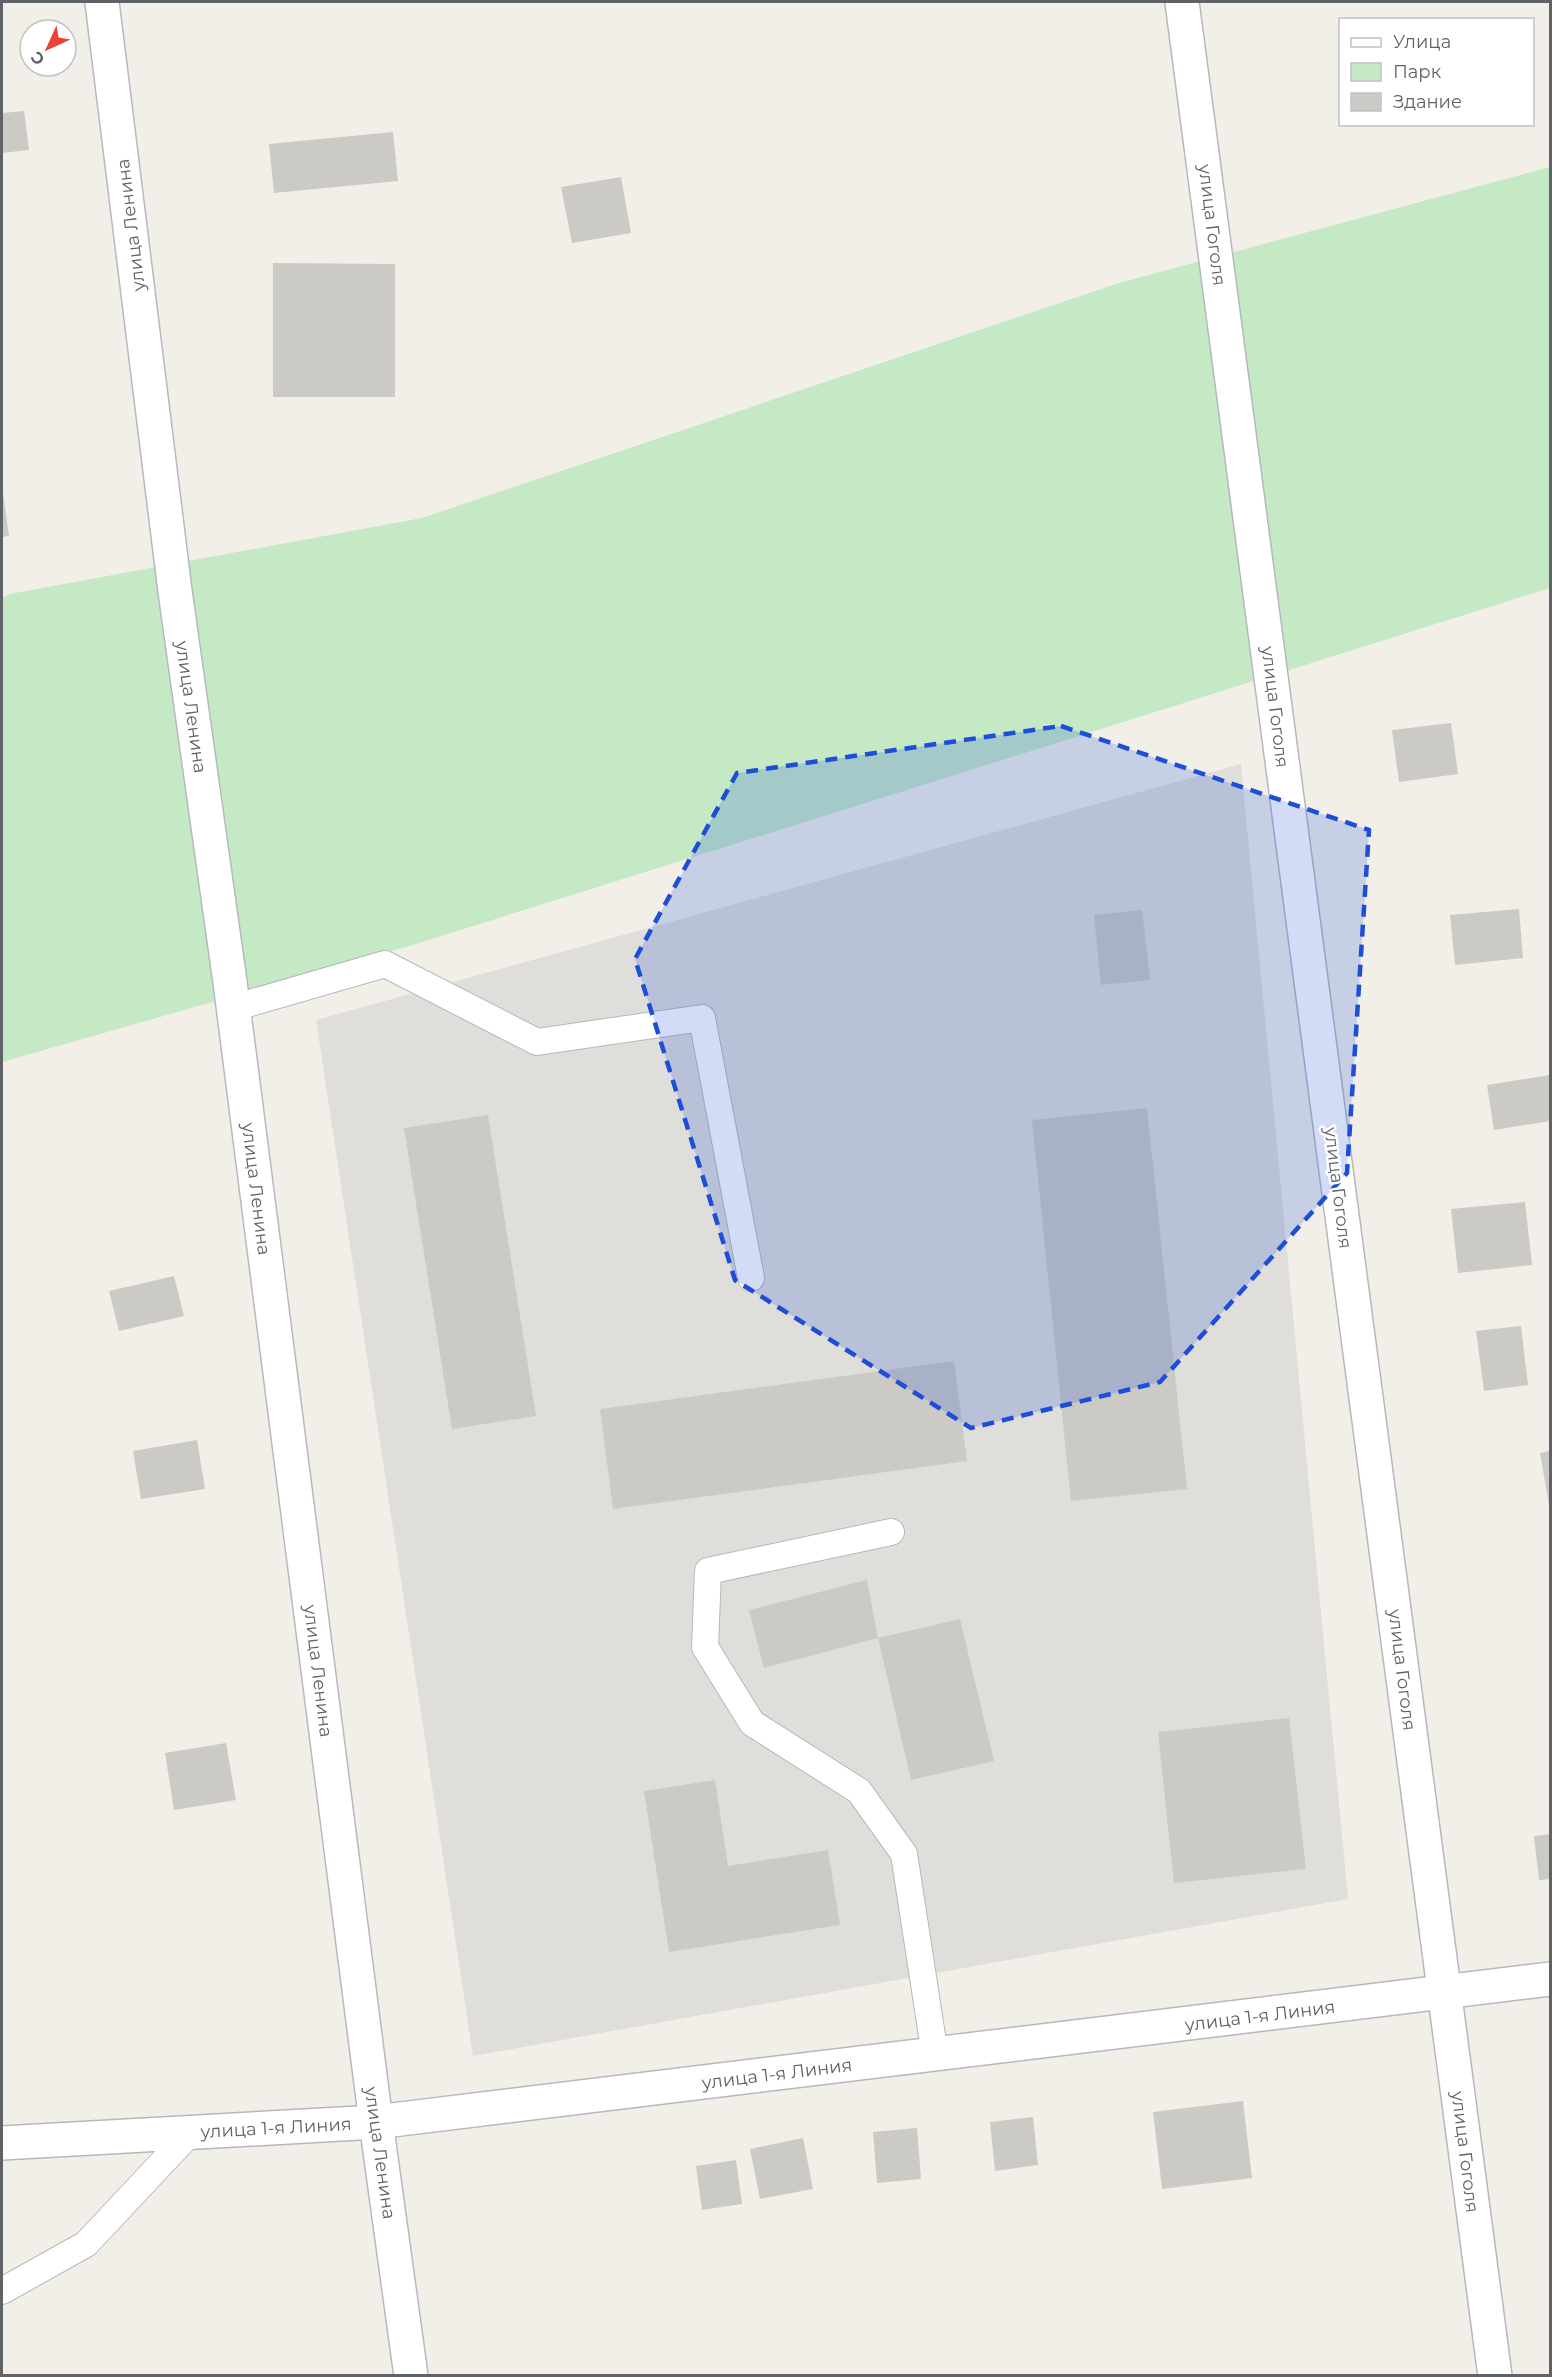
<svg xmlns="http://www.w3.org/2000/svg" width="1552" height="2377" font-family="Montserrat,sans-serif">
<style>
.industrial{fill:#e0deda}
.green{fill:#c5e8c5}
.building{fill:#cccac5}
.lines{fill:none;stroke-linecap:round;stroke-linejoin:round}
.lane-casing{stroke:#b5b8bc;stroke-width:28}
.street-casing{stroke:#b5b8bc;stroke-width:36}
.secondary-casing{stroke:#b6babf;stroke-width:36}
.lane{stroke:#fff;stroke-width:26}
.street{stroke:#fff;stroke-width:33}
.secondary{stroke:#fff;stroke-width:33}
.marked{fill:#1d4ed8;fill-opacity:0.2;stroke:#1d4ed8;stroke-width:4.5;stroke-dasharray:12 8;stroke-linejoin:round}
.labels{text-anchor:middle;stroke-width:5;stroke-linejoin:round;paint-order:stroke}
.street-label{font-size:18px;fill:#5f6368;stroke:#fff}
</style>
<rect width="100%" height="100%" fill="#f1efe8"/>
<polygon class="industrial" points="1241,764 1348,1899 473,2056 316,1020"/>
<polygon class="green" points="1550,167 1550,588 416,944 2,1062 2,598 10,594 422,518 1119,283"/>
<g class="building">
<polygon points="24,111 29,150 2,153 2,113"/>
<polygon points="393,132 398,181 274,193 269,144"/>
<polygon points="621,177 631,233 572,243 561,187"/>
<polygon points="273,263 395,264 395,397 273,397"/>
<polygon points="2,486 9,536 2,537"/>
<polygon points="1451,723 1458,774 1399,782 1392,730"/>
<polygon points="1519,909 1523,958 1455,965 1450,915"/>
<polygon points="1142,910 1150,980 1101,985 1094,915"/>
<polygon points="1550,1075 1550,1121 1494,1130 1487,1085"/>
<polygon points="1147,1108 1187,1489 1071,1501 1032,1120"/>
<polygon points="488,1115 536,1416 452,1429 404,1128"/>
<polygon points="1525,1202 1532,1265 1458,1273 1451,1209"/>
<polygon points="174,1276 184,1316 119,1331 109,1291"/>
<polygon points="1521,1326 1528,1385 1484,1391 1476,1331"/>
<polygon points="954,1361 967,1461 613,1509 600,1409"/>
<polygon points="197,1440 205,1489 141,1499 133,1451"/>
<polygon points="1550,1451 1550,1505 1549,1505 1540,1453"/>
<polygon points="867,1580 878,1638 764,1668 749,1610"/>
<polygon points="960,1619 994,1761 911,1780 878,1638"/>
<polygon points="1289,1718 1306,1869 1174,1883 1158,1732"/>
<polygon points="226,1743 236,1800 174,1810 165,1753"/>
<polygon points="715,1780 728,1866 828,1850 840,1925 669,1952 644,1791"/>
<polygon points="1550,1834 1550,1879 1539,1880 1534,1836"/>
<polygon points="1243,2101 1252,2178 1162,2189 1153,2112"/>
<polygon points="1033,2117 1038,2165 995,2171 990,2122"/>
<polygon points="917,2128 921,2179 877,2183 873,2132"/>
<polygon points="803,2138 813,2189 760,2199 750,2149"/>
<polygon points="736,2160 742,2204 702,2210 696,2166"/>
</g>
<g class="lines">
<defs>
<g id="lane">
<polyline points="233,1008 385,964 537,1042 702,1018 751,1278"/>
<polyline points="891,1532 708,1571 705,1647 752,1723 859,1791 904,1854 935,2055"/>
<polyline points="2,2291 86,2244 191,2132"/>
</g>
<g id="street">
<polyline points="1182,2 1495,2376"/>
<polyline points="2,2143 376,2122 1550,1979"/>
</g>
<polyline id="secondary" points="102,2 175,591 230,982 376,2122 411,2376"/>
</defs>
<use href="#lane" class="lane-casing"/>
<use href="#street" class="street-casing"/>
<use href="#secondary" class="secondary-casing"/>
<use href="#lane" class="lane"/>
<use href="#street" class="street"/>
<use href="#secondary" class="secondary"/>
</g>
<path class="marked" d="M1061 726 1369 830 1347 1173 1160 1382 971 1428 735 1280 635 959 737 773Z"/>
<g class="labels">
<g class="street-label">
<text transform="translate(131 225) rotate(-97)" y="6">улица Ленина</text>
<text transform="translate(1212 225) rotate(83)" y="6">улица Гоголя</text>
<text transform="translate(191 707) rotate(82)" y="6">улица Ленина</text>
<text transform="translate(1275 707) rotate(83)" y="6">улица Гоголя</text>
<text transform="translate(1338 1188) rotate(83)" y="6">улица Гоголя</text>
<text transform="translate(256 1189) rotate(83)" y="6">улица Ленина</text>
<text transform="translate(1402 1670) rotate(83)" y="6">улица Гоголя</text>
<text transform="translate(318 1671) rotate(83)" y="6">улица Ленина</text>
<text transform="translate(1260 2016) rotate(-7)" y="6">улица 1-я Линия</text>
<text transform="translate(777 2074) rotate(-7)" y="6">улица 1-я Линия</text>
<text transform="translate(276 2128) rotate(-3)" y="6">улица 1-я Линия</text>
<text transform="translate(1465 2152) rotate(83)" y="6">улица Гоголя</text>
<text transform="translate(380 2153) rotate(82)" y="6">улица Ленина</text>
</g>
</g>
<rect width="1552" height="2377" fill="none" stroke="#5f6368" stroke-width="6"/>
<rect x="1339" y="18" width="195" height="108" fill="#ffffff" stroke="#bfc1c3" stroke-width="1.5"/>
<rect x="1351" y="38" width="30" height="9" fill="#ffffff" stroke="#bfc1c3" stroke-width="1.5"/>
<text x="1393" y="48" font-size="18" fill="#5f6368">Улица</text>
<rect x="1351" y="63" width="30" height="18" fill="#c5e8c5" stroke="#bfc1c3" stroke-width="1.5"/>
<text x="1393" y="78" font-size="18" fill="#5f6368">Парк</text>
<rect x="1351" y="93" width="30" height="18" fill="#cccac5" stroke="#bfc1c3" stroke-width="1.5"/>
<text x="1393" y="108" font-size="18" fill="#5f6368">Здание</text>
<g transform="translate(48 48) rotate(225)"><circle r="28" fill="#ffffff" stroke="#bfc1c3" stroke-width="1.5"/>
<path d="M0-4.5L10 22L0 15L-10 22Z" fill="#ea4335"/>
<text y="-9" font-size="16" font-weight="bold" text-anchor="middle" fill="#5f6368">С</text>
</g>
</svg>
